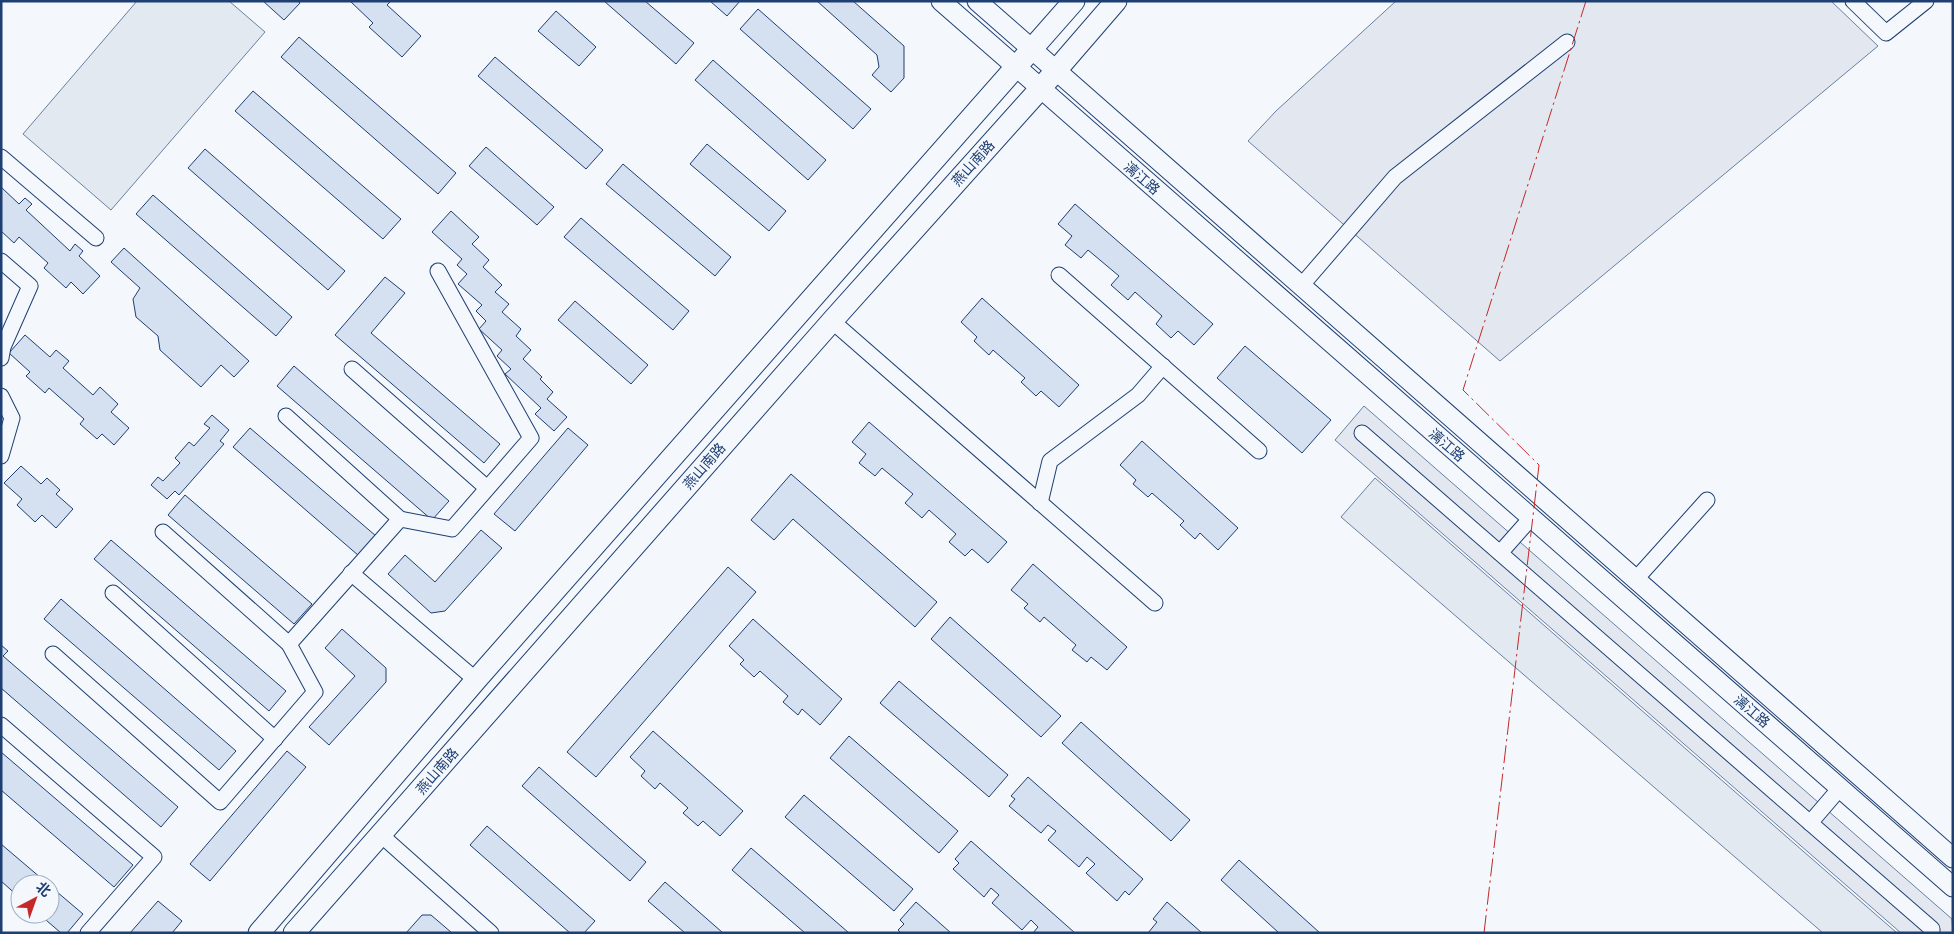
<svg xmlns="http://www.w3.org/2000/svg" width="1954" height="934" font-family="Poppins,'Noto Sans SC',sans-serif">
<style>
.grass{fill:#e3e9f0;stroke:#687fa3}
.parking{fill:#e3e8f0;stroke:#687fa3}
.building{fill:#d5e0f0;stroke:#1d3f73}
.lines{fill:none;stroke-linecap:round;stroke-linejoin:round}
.minor-casing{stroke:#1d3f73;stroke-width:17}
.tertiary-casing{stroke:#1d3f73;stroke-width:21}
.secondary-casing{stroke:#1d3f73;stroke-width:23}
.minor{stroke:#f4f7fb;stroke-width:15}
.tertiary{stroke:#f4f7fb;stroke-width:19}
.secondary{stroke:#f4f7fb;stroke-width:21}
.power{stroke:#c62828;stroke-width:1;stroke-dasharray:18 4 2.5 4;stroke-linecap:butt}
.labels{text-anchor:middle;stroke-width:4;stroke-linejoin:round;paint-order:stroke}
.street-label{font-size:14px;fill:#1d3f73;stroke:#f4f7fb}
</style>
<rect width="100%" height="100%" fill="#f4f7fb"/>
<g class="grass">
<polygon points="137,1 229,1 265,32 111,210 23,134"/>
<polygon points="1375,478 1897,933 1823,933 1341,517"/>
</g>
<g class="parking">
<polygon points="1396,1 1831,1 1878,46 1500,361 1248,141 1276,111"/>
<polygon points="1364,406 1952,919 1953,933 1901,933 1335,440"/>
</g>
<g class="building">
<polygon points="263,1 298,1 300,3 284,20"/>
<polygon points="350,1 391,1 387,5 421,36 402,57 369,27 373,23"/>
<polygon points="604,1 645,1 694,43 676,64"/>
<polygon points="710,1 740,1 727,16"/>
<polygon points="817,1 853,1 904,46 904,78 891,92 872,75 879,67 877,55"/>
<polygon points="758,9 871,109 853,129 740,29"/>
<polygon points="556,11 596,47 579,66 538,31"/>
<polygon points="299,37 456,173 438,194 281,57"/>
<polygon points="495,57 603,150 586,169 478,76"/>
<polygon points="713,60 826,160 808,180 695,80"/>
<polygon points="253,91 401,219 383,239 235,111"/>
<polygon points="707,144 786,211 769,231 690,164"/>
<polygon points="486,147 554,207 537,225 469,166"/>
<polygon points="205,149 345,271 328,290 188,168"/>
<polygon points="623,164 731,257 715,276 606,184"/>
<polygon points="1,187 19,204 25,198 32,204 26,210 70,251 75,244 83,251 79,256 100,276 83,294 71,282 66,288 44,268 48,263 19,237 14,243 1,231"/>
<polygon points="153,195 292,317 276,336 136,214"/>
<polygon points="1075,204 1213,324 1194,345 1178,331 1171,338 1156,324 1162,316 1135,292 1128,300 1111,285 1119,276 1088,250 1081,258 1065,245 1072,236 1058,224"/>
<polygon points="451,211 479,237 472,244 489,260 483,267 502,285 495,292 509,304 502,312 521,329 516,336 531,350 523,359 542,377 540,379 553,392 547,399 567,417 554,431 535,414 541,408 505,374 511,369 497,356 502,350 479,329 486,321 476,311 482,305 458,284 467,274 457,265 462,259 432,232"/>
<polygon points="581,218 689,311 673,330 564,237"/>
<polygon points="124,248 249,361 234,377 221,365 201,387 160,350 158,336 136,317 133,299 140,288 111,262"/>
<polygon points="385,277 405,293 371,333 500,444 484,463 335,335"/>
<polygon points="982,298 1079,385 1059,407 1041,391 1036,396 1021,382 1025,378 993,350 989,355 974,341 977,337 961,322"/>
<polygon points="575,301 648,365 631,384 558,320"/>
<polygon points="25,335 50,357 56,350 69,361 63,368 93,395 100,387 118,404 111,412 129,428 114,445 102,434 97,439 80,424 84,419 49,388 45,393 26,376 30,372 9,353"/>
<polygon points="1245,346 1331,420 1302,453 1217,378"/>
<polygon points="294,366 449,501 432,520 277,386"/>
<polygon points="212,415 229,430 220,441 224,444 179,495 175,491 167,499 151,485 158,477 163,481 180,463 175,458 189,442 194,446 210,428 204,424"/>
<polygon points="869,422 1007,542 988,563 972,549 965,556 949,542 956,534 929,510 922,518 905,503 913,494 882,468 875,476 859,463 866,454 852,442"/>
<polygon points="250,428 376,536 359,556 233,447"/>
<polygon points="568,428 588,445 515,531 494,514"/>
<polygon points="1142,441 1238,528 1218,550 1200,533 1195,539 1180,525 1184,521 1152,493 1148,497 1133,484 1136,480 1120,465"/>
<polygon points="21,466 41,484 47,478 60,490 56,494 73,509 56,528 42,515 35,522 17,505 22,499 4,483"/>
<polygon points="791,474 937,602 915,627 793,519 774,540 751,520"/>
<polygon points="185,495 312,604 294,624 168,515"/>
<polygon points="481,530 502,548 445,611 431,613 388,574 405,555 435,582"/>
<polygon points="111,540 286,691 269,711 94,559"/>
<polygon points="1033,564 1127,647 1107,670 1091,657 1087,662 1072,650 1076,645 1044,617 1040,622 1024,608 1028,604 1011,590"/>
<polygon points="728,567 756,592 596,777 567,752"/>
<polygon points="61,599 236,751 219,770 44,619"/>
<polygon points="950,617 1061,716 1041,737 931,639"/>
<polygon points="753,619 842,699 820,725 802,709 798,715 783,702 788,696 760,671 754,677 740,664 744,660 729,646"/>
<polygon points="342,629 386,668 386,682 329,745 309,727 355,676 325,648"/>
<polygon points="1,645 8,651 3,656 178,807 161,827 1,688"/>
<polygon points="899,681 1008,775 989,797 880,703"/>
<polygon points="1081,722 1190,820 1171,841 1062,743"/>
<polygon points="653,731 743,811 720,836 703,821 698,826 683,813 688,808 660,783 655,789 641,776 645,771 630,757"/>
<polygon points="849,736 958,831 939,853 830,758"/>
<polygon points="287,751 306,767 210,881 190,864"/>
<polygon points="1,752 133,865 114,887 1,790"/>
<polygon points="539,767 646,862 630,881 522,786"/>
<polygon points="1028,777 1143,879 1129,895 1125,891 1117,901 1086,873 1095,864 1087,857 1079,867 1048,840 1056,831 1048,825 1041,833 1009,806 1015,799 1011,796"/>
<polygon points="804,795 913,889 894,911 785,817"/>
<polygon points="487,826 595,921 584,933 570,933 470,845"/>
<polygon points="971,841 1075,933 1033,933 1038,927 1031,920 1022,930 992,903 999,895 991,888 984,897 953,869 959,863 955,859"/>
<polygon points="1,844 48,884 20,884 20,898 1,881"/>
<polygon points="751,848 849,933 805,933 732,870"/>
<polygon points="1239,860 1320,933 1279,933 1221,880"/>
<polygon points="665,882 723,933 685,933 648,901"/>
<polygon points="50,886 83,914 67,933 61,933 39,914 50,914"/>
<polygon points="158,901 182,921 172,933 130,933"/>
<polygon points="916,902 951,933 901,933 898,930 904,924 900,920"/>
<polygon points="1167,902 1202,933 1148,933 1157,922 1153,919"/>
<polygon points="422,915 431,915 452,933 406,933"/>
</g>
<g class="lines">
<defs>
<g id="minor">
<polyline points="1853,1 1886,33 1926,1"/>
<polyline points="1,157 96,238"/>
<polyline points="1,261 30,286 3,347 1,358"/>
<polyline points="1059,275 1259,451"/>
<polyline points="1301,286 1395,177 1567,42"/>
<polyline points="832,321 1155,603"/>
<polyline points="352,369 487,488"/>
<polyline points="1,396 12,418 1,456"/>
<polyline points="286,416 400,519"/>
<polyline points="1362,433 1932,929 1932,933"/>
<polyline points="1040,503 1050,461 1138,395 1163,366"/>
<polyline points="163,532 289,644"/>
<polyline points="1500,553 1531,518"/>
<polyline points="351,573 476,680"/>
<polyline points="1636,579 1707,500"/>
<polyline points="113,593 275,739"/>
<polyline points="53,654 220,802 315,692 289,644 400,519 452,529 531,438 438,271"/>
<polyline points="1,725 154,857 88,933"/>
<polyline points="1810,823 1840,788"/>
<polyline points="381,835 491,933"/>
</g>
<g id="tertiary">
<polyline points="941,1 1953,887"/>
<polyline points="977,1 1953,858"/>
</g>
<g id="secondary">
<polyline points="259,933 476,680 1074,1"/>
<polyline points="294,933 832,321 1040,89 1116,1"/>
</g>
</defs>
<use href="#minor" class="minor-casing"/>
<use href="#tertiary" class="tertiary-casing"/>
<use href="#secondary" class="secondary-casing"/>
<use href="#minor" class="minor"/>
<use href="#tertiary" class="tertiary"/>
<use href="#secondary" class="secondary"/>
<polyline class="power" points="1484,933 1539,465 1463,390 1586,1"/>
</g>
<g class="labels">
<g class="street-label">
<text transform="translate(973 163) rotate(-48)" y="5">燕山南路</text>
<text transform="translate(1142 178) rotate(41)" y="5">漓江路</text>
<text transform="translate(1447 445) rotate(41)" y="5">漓江路</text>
<text transform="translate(704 466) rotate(-49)" y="5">燕山南路</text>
<text transform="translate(1752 711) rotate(41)" y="5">漓江路</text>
<text transform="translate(437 771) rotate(-49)" y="5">燕山南路</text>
</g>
</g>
<rect width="1954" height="934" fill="none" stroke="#1d3f73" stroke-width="5"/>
<g transform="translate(35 899) rotate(41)"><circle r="24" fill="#f4f7fb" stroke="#9eadc5"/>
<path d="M0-4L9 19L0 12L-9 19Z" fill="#c62828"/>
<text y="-8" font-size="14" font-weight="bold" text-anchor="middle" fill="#1d3f73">北</text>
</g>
</svg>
